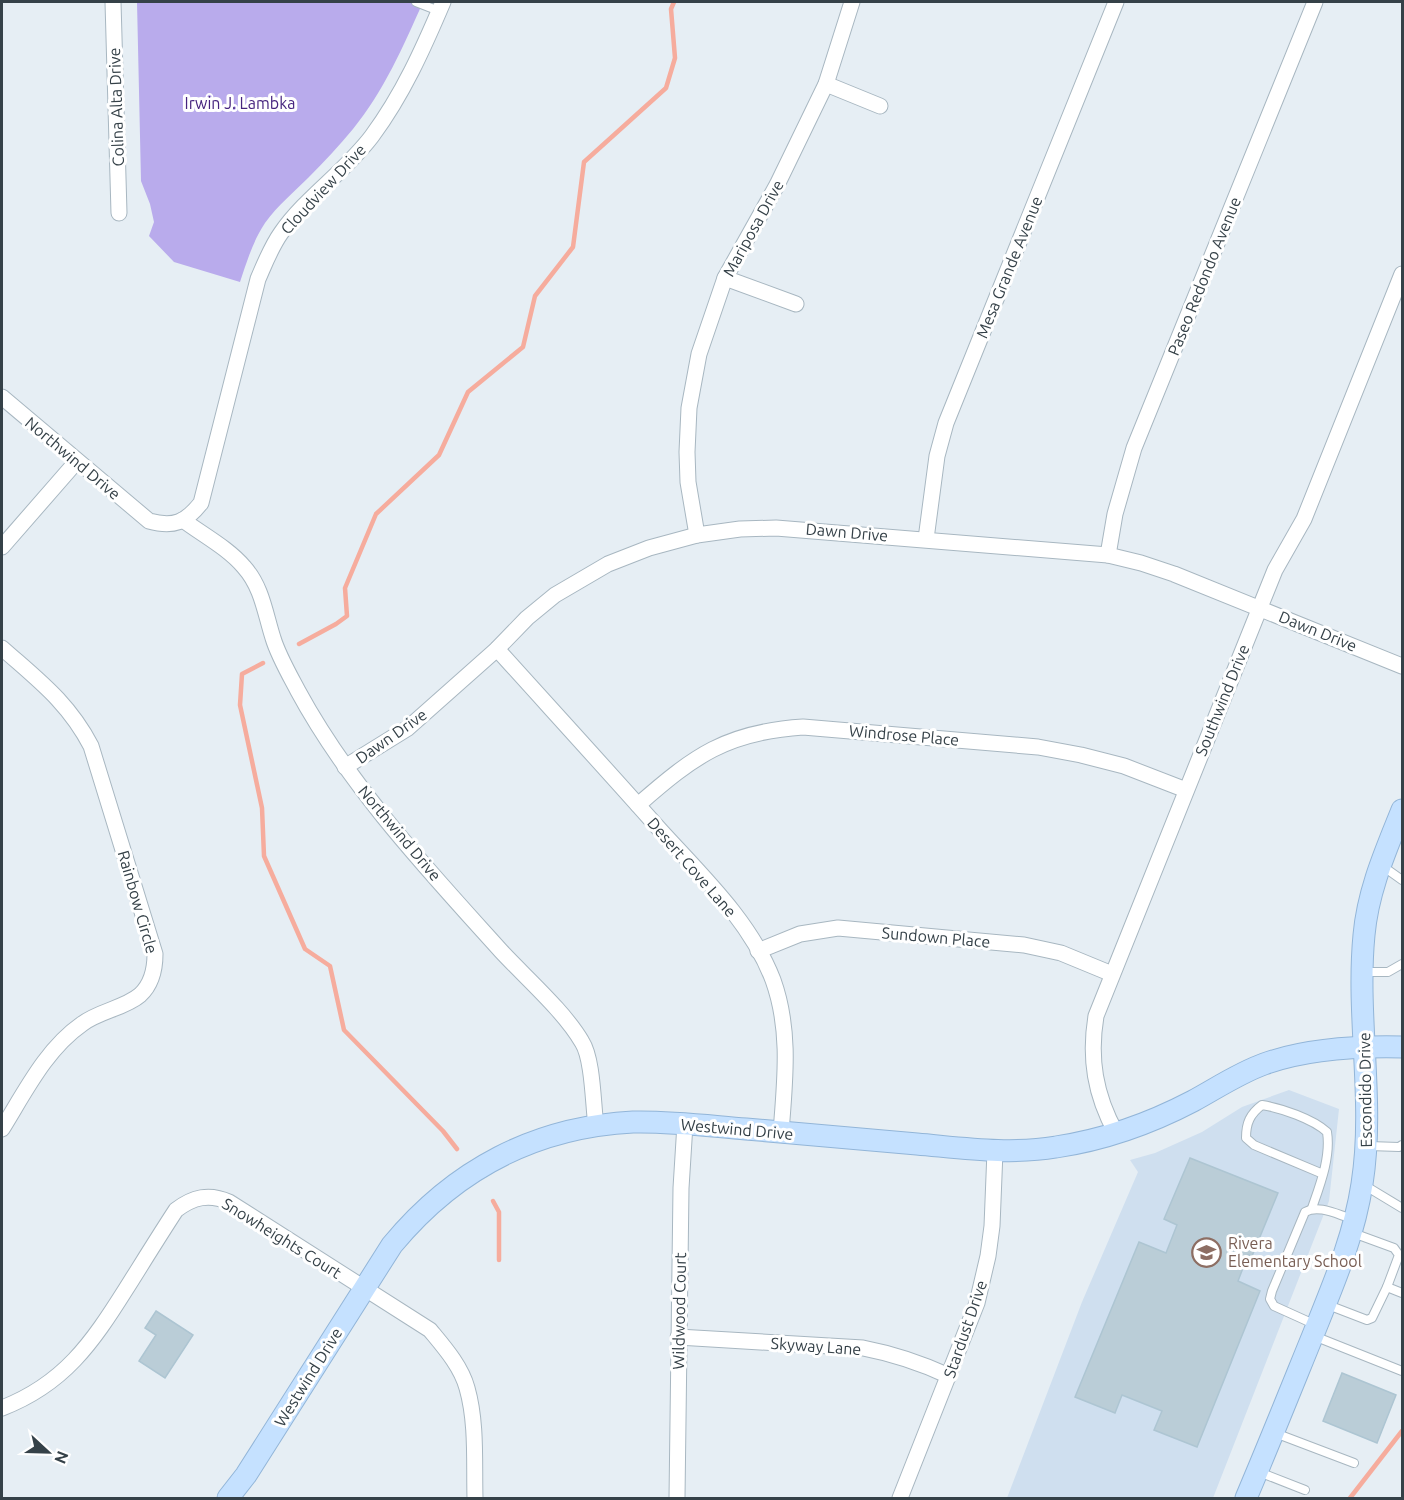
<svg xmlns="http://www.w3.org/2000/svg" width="1404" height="1500" font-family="Ubuntu,sans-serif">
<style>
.education{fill:#cfdfef}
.green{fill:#b9abec}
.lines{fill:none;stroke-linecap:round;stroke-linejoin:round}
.stream{stroke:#f6ac9d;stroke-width:4.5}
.building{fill:#bacdd7;stroke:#adc5d2;stroke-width:1.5}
.lane-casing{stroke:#a8b7c1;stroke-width:10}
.street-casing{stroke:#a8b7c1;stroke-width:17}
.secondary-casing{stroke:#92b5d8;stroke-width:23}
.lane{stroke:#fff;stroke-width:8}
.street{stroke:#fff;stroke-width:15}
.secondary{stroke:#c5e1ff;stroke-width:21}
.labels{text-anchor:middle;stroke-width:6;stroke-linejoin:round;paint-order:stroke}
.park-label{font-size:16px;fill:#45237e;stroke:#fff}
.street-label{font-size:16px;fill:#354148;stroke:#fff}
.education-label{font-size:16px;fill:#785e54;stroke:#fff;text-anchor:start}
</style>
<rect width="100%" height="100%" fill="#e6eef4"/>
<polygon class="education" points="1289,1090 1339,1109 1329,1201 1213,1498 1007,1498 1082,1302 1138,1172 1130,1160 1155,1153 1202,1132 1242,1107"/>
<path class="green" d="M137 2H423C403 47 384 91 353 129 339 146 324 162 309 177 294 192 278 205 265 223 253 241 247 261 240 282L174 262 149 236 154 222 150 204 141 181Z"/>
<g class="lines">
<g class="stream">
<polyline points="299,644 336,624 347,616 345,588 376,514 439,455 468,392 523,347 535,296 573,247 584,162 666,88 675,58 671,9 674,2"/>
<polyline points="263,663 242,674 240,705 262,808 264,856 305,949 330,966 344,1030 443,1131 457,1149"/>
<polyline points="493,1201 499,1212 499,1260"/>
<polyline points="1350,1498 1402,1431"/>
</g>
</g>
<g class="building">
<polygon points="1190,1158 1278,1193 1252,1256 1248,1255 1238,1281 1260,1291 1197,1447 1154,1430 1162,1411 1122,1395 1115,1413 1075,1397 1139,1242 1166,1253 1177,1225 1164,1219"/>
<polygon points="156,1311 193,1335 165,1378 139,1361 156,1335 145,1328"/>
<polygon points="1342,1373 1396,1395 1377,1443 1323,1421"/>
</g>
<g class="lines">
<defs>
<g id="lane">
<polyline points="416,2 439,11"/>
<polyline points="1381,865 1402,880"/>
<polyline points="1364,972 1388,972 1402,964"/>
<polyline points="1369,1146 1399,1147 1402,1145"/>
<polyline points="1364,1185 1402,1208"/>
<path d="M1312 1208C1320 1185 1331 1157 1327 1132 1313 1119 1281 1108 1262 1105 1250 1114 1246 1123 1246 1138L1254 1145 1323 1174"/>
<polyline points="1387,1287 1402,1293"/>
<polyline points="1328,1305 1367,1320 1372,1318 1387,1287 1399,1255 1394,1248 1353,1233"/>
<path d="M1316 1325 1274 1306 1270 1299 1272 1291 1305 1212C1319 1204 1338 1215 1353 1219"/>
<polyline points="1314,1336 1402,1371"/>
<polyline points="1275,1433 1354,1463"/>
<polyline points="1259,1472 1305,1490"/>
</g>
<g id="street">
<polyline points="113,2 119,213"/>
<polyline points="826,84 880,106"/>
<polyline points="725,278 796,304"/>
<path d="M2 397 149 521C174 528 186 522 201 503L258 279C265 263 271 247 281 233 306 197 345 172 372 136 403 94 423 49 443 2"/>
<path d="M183 520C203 535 228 548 244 567 262 587 265 613 273 638 278 655 289 674 298 691 350 787 428 870 501 951 526 978 564 1011 582 1042 593 1059 593 1105 596 1126"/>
<polyline points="697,535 688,482 687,452 689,408 699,354 725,278 777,185 826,84 852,2"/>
<polyline points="926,539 937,456 946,423 1116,2"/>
<polyline points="2,547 77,461"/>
<polyline points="1108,555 1115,514 1134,448 1315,2"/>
<path d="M2 648C38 680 68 702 91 746L155 954C155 969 152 984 140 995 125 1008 99 1011 82 1024 46 1049 25 1092 2 1129"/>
<path d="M497 649C552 710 607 770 661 831 702 876 751 922 773 980 791 1030 785 1080 781 1132"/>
<polyline points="345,767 408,728 497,649 527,618 555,595 608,564 649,548 697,535 740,529 776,528 1108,555 1141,563 1174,574 1402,666"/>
<path d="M638 805C694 756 726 732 803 727L1038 747 1081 755 1124 766 1186 790"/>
<polyline points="758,951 800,934 838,928 1024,945 1061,953 1112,974"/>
<path d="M1116 1133C1095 1095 1089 1058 1096 1016L1275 570 1304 519 1402 274"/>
<path d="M678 1337 863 1348C894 1354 921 1363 949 1376"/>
<path d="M2 1408C64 1384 92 1343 126 1289 143 1262 159 1236 176 1210 193 1197 209 1193 229 1202L430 1330C444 1347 461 1366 467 1388 477 1423 474 1463 475 1498"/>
<polyline points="677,1498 681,1188 685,1124"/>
<polyline points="900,1498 977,1303 988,1256 992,1226 995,1151"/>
</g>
<g id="secondary">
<path d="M228 1498 246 1475 392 1245C454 1170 535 1127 633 1122 671 1121 709 1126 746 1129 803 1134 860 1139 917 1144 963 1148 1010 1155 1056 1147 1103 1140 1151 1123 1193 1101 1217 1088 1239 1073 1264 1064 1306 1049 1359 1046 1402 1047"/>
<path d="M1246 1498C1269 1444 1291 1389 1313 1335 1333 1285 1354 1237 1362 1184 1375 1102 1356 1018 1364 935 1368 890 1386 850 1402 810"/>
</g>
</defs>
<use href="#lane" class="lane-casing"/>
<use href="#street" class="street-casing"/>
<use href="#secondary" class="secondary-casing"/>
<use href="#lane" class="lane"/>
<use href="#street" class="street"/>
<use href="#secondary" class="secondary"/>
</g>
<defs>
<symbol id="school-ring" viewBox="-11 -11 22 22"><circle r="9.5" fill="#fff" stroke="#8d6e63" stroke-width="1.5"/><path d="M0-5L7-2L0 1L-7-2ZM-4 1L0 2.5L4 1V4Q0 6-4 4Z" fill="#8d6e63"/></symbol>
</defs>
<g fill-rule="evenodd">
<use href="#school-ring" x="1190" y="1236" width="33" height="33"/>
</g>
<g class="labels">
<g class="park-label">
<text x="240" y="109">Irwin J. Lambka</text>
</g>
<g class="street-label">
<text transform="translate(116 107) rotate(-92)" y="6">Colina Alta Drive</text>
<text transform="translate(323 189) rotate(-47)" y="6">Cloudview Drive</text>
<text transform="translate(753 228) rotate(-61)" y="6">Mariposa Drive</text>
<text transform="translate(1009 267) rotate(-68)" y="6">Mesa Grande Avenue</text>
<text transform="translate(1204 276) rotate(-68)" y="6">Paseo Redondo Avenue</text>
<text transform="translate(73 458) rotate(40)" y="6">Northwind Drive</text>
<text transform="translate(847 532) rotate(5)" y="6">Dawn Drive</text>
<text transform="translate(1318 631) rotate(22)" y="6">Dawn Drive</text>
<text transform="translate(1222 700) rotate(-68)" y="6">Southwind Drive</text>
<text transform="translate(904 735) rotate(5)" y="6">Windrose Place</text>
<text transform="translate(391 736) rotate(-35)" y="6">Dawn Drive</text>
<text transform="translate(400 833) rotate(50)" y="6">Northwind Drive</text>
<text transform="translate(692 867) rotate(49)" y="6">Desert Cove Lane</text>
<text transform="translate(138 902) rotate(74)" y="6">Rainbow Circle</text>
<text transform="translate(936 937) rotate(5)" y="6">Sundown Place</text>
<text transform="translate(1365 1090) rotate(-91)" y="6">Escondido Drive</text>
<text transform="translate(737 1129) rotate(5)" y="6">Westwind Drive</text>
<text transform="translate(282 1238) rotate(32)" y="6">Snowheights Court</text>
<text transform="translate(679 1311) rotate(-89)" y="6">Wildwood Court</text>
<text transform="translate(965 1329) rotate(-71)" y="6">Stardust Drive</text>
<text transform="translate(816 1346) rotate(4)" y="6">Skyway Lane</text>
<text transform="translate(308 1377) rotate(-58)" y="6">Westwind Drive</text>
</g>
<g class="education-label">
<text x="1228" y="1249">Rivera<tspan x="1228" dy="18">Elementary School</tspan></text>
</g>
</g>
<rect width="1404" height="1500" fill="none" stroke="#354148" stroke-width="6"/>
<g transform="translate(48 1452) rotate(112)" stroke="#ffffff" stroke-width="4.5" paint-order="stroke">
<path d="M0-4.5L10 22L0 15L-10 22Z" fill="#354148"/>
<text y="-9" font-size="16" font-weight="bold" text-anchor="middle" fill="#354148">N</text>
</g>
</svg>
